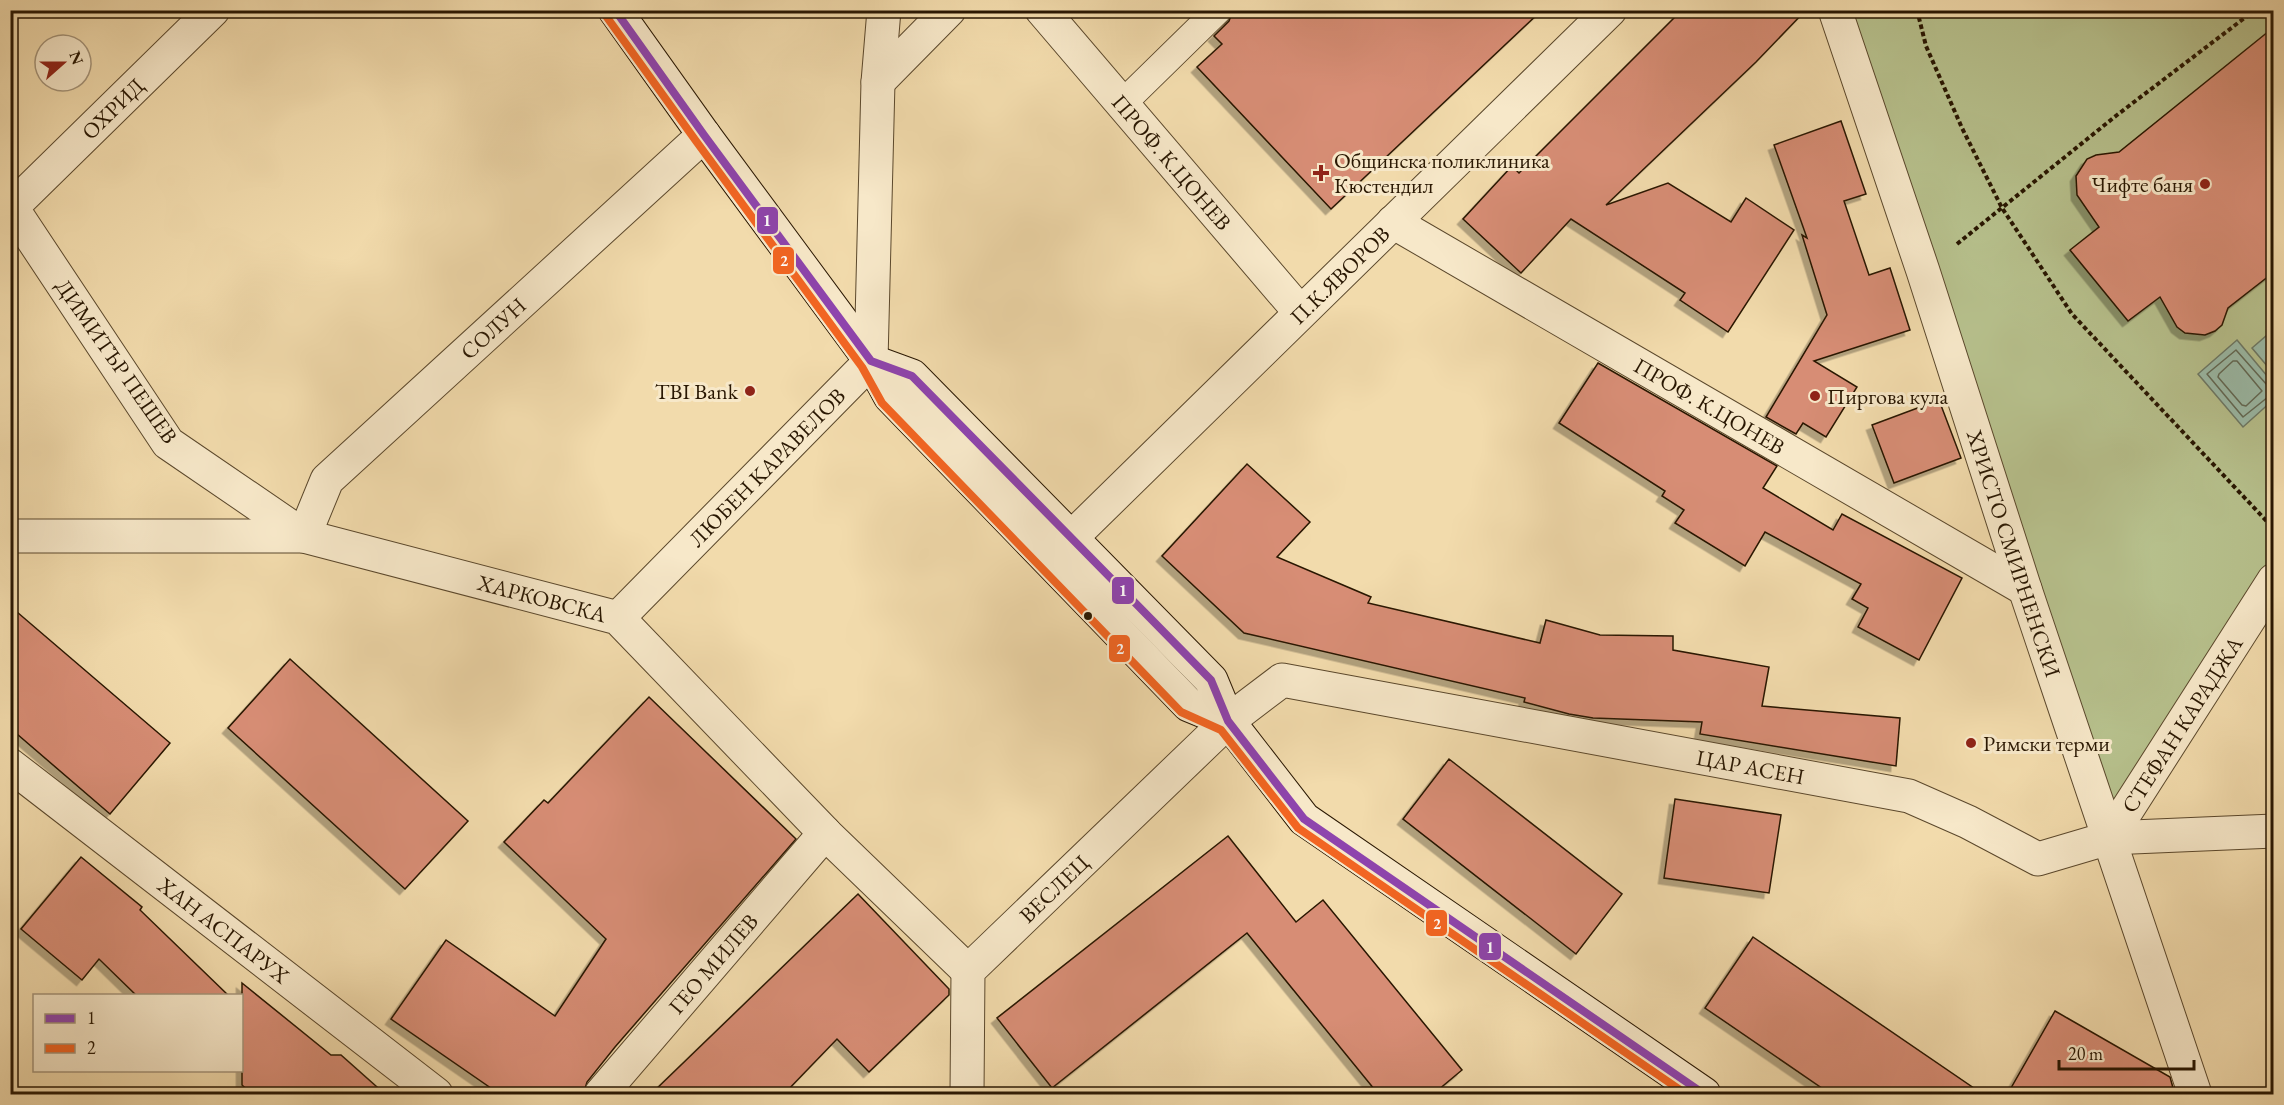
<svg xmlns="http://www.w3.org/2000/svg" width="2284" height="1105" font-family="'EB Garamond',serif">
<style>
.green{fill:#b7c18d;stroke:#706c48;stroke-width:1.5}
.water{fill:#9bbba8;stroke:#6d7966;stroke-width:1.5}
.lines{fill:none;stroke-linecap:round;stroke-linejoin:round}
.shore{stroke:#626955;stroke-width:1.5}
.building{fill:#d78d74;stroke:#291702;stroke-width:1.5;filter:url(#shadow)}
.lane-casing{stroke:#5b482c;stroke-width:29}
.street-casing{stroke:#5b482c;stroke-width:35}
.secondary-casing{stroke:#291702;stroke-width:35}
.path{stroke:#291702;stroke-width:4;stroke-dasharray:4.5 3;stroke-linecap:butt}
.lane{stroke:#f7e8c9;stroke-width:27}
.street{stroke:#f7e8c9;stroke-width:33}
.secondary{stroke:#f7e8c9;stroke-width:33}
.bus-1-casing{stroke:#f7e8c9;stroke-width:12}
.bus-2-casing{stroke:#f7e8c9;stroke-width:12}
.bus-1{stroke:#8e44ad;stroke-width:8}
.bus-2{stroke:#f26522;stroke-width:8}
.poi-dot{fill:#8f2418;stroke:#f7e8c9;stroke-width:2}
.bus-dot{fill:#291702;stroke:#f7e8c9;stroke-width:2}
.labels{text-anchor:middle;stroke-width:6;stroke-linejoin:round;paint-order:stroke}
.street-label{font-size:22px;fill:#291702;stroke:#f7e8c9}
.poi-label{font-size:22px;fill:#291702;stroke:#f7e8c9;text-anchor:start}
.line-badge{stroke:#f7e8c9;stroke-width:2}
.badge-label{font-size:16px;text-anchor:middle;font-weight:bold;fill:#fff}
</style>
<defs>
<filter id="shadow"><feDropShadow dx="-5.5" dy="5.5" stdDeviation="0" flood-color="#0004"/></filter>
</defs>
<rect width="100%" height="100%" fill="#f2dbac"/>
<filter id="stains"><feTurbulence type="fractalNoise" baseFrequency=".00333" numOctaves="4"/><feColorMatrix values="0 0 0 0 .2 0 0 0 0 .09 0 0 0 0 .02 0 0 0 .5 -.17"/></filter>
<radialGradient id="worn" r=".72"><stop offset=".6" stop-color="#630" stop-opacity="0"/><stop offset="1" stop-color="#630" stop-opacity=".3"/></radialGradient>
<polygon class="green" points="1835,11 2273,11 2273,580 2109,838"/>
<g class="water">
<polygon points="2273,330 2273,373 2252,348"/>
<polygon points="2237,340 2273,383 2273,400 2243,427 2198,374"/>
</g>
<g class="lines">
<g class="shore">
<polygon points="2233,361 2237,361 2262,391 2246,406 2242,405 2218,377 2219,374"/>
<polyline points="2274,387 2267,385 2236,350 2207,374 2243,417 2268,397 2274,396"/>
</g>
</g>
<g class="building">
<polygon points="1233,10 1542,10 1331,209 1197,67 1222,44 1214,36 1229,21"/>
<polygon points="1682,10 1806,10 1756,62 1606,205 1668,183 1731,222 1746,198 1794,230 1728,332 1680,300 1685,293 1571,219 1521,273 1463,219 1512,166 1519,173"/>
<polygon points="2274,27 2274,272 2228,308 2222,325 2215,331 2205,335 2185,333 2177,327 2160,297 2128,321 2070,250 2099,227 2077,195 2076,176 2087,159 2096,155 2119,152"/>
<polygon points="1841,121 1866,194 1844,201 1869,275 1890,268 1910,330 1814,361 1857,387 1826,437 1803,423 1796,434 1766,417 1827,315 1802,235 1807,238 1774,145"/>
<polygon points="1598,363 1777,466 1763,488 1833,530 1842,514 1962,578 1919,660 1858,627 1868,608 1852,599 1861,584 1765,532 1745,566 1675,523 1684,510 1662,496 1665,491 1559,423"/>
<polygon points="1939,400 1961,458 1894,483 1872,425"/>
<polygon points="1247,464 1310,522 1277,557 1371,597 1368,603 1540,643 1546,620 1600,635 1673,636 1673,650 1769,667 1762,706 1900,718 1896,766 1700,734 1702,722 1593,718 1569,714 1524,702 1525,698 1244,633 1162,556"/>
<polygon points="10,606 170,743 110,814 10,728"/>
<polygon points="290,659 468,821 405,889 228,728"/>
<polygon points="649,697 796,839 615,1047 587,1082 583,1095 501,1095 391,1019 446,940 555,1016 606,939 504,842 544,800 548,803"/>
<polygon points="1449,759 1622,894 1576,954 1403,819"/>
<polygon points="1675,799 1781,815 1769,893 1664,878"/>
<polygon points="1228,836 1296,922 1323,900 1462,1070 1432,1095 1379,1095 1247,933 1052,1088 997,1018"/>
<polygon points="81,857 142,907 140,910 229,996 137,996 99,959 82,980 21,929"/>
<polygon points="858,894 949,989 949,995 869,1072 837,1039 783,1095 650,1095"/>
<polygon points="1753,937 1984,1095 1832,1095 1705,1008"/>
<polygon points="242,983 331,1055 341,1055 386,1095 253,1095 242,1085"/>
<polygon points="2055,1011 2170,1077 2175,1095 2007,1095"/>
</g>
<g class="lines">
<defs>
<polyline id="lane" points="1122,104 1218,10"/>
<g id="street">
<path id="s1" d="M1042 10 1300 312"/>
<path id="s2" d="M1835 10 1923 271 2025 589 2195 1094"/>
<polyline points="878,82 949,10"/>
<path id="s3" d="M10 205 168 443 304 536 327 480 704 135"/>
<path id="s4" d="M12 207 213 10"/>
<path id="s5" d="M1393 222 2025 589"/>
<path id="s6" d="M10 536H304L618 618 825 833 968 971"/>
<path id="s7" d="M1071 538 1610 10"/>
<path id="s8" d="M618 618 871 361 878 82 884 10"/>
<path id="s9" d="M10 765 436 1094"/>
<path id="s10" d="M2109 838 2274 580"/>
<path id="s11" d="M601 1094 825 833"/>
<path id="s12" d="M967 1094 968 971 1228 721 1282 680 1909 796 1968 822 2038 859 2109 838 2274 831"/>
</g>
<g id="secondary">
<polyline points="615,10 704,135 871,361 890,396 1189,705 1228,721 1304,819 1704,1094"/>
<polyline points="871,361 912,376 1211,680 1228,721"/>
</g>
</defs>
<use href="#lane" class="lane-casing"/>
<use href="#street" class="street-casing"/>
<use href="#secondary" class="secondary-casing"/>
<g class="path">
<polyline points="1917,10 1926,46 1962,128 2002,208 2072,314 2274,529"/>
<polyline points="1957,244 2117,115 2255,10"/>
</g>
<use href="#lane" class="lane"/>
<use href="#street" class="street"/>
<use href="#secondary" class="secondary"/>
<defs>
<polyline id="bus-1" points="615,10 704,135 871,361 912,376 1211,680 1228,721 1304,819 1704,1094"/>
<polyline id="bus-2" points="606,16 696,141 862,367 882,403 1181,712 1221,730 1298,828 1686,1094"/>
</defs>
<use href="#bus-1" class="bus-1-casing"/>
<use href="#bus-2" class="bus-2-casing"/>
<use href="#bus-1" class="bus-1"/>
<use href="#bus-2" class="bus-2"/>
</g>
<g class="poi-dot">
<path d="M1318 164h6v6h6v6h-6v6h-6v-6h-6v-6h6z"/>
<circle cx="2205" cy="184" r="6"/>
<circle cx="750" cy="391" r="6"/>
<circle cx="1815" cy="396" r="6"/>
<circle cx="1971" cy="743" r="6"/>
</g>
<circle class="bus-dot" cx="1088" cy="616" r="5"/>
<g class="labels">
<g class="street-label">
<text dy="8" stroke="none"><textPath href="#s4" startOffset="141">ОХРИД</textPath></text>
<text dy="8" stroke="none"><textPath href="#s1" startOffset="200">ПРОФ. К.ЦОНЕВ</textPath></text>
<text dy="8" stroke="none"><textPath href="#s7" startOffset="376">П.К.ЯВОРОВ</textPath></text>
<text dy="8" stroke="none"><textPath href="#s3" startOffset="736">СОЛУН</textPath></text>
<text transform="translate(117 361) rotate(55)" y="8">ДИМИТЪР ПЕШЕВ</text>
<text dy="8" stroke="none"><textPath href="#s5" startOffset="366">ПРОФ. К.ЦОНЕВ</textPath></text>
<text dy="8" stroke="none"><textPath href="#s8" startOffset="212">ЛЮБЕН KАРАВЕЛОВ</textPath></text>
<text dy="8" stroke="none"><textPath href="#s2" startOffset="572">ХРИСТО СМИРНЕНСКИ</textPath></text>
<text dy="8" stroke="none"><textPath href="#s6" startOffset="540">ХАРКОВСКА</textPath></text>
<text dy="8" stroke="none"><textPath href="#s10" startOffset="135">СТЕФАН КАРАДЖА</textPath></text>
<text dy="8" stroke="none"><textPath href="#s12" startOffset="1028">ЦАР АСЕН</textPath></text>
<text dy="8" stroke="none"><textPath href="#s12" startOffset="242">ВЕСЛЕЦ</textPath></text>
<text dy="8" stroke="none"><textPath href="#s9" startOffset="270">ХАН АСПАРУХ</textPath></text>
<text dy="8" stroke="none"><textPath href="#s11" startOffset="172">ГЕО МИЛЕВ</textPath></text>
</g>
<g class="poi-label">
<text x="1334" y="168">Общинска поликлиника<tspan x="1334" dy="25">Кюстендил</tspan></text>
<text x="2193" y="192" text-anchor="end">Чифте баня</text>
<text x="738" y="399" text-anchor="end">TBI Bank</text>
<text x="1827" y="404">Пиргова кула</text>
<text x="1983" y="751">Римски терми</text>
</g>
</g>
<g class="line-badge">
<rect x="756" y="206" width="23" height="29" rx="6" fill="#8e44ad"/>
<rect x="772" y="246" width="23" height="29" rx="6" fill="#f26522"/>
<rect x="1111" y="576" width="24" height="29" rx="6" fill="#8e44ad"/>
<rect x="1108" y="634" width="23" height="29" rx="6" fill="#f26522"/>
<rect x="1425" y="909" width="23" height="28" rx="6" fill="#f26522"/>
<rect x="1478" y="932" width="24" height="29" rx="6" fill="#8e44ad"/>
</g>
<g class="badge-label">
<text x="767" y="226">1</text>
<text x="784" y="266">2</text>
<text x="1123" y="596">1</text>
<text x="1120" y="654">2</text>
<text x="1437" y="929">2</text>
<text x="1490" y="953">1</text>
</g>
<rect width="2284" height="1105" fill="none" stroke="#f2dbac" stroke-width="36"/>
<rect x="12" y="12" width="2260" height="1081" fill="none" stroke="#291702" stroke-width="3"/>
<rect x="18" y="18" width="2248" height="1069" fill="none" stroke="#291702" stroke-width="1.5"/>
<rect x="33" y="994" width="210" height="78" fill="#f7e8c9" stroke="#a59479" stroke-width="1.5"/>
<rect x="45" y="1014" width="30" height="9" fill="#8e44ad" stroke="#a59479" stroke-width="1.5"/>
<text x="87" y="1024" font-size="18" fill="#291702">1</text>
<rect x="45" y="1044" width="30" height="9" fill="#f26522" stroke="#a59479" stroke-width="1.5"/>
<text x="87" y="1054" font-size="18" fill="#291702">2</text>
<g transform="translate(63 63) rotate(69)"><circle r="28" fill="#f7e8c9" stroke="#a59479" stroke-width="1.5"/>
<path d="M0-4.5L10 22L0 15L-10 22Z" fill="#8f2418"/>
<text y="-9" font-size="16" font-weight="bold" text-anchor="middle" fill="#291702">N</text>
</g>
<path d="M2059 1060v9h135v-9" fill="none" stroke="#291702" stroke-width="3"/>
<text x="2068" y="1060" font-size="18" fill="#291702" stroke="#f7e8c9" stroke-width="4.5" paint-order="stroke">20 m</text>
<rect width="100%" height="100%" filter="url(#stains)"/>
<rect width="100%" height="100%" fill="url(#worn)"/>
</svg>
